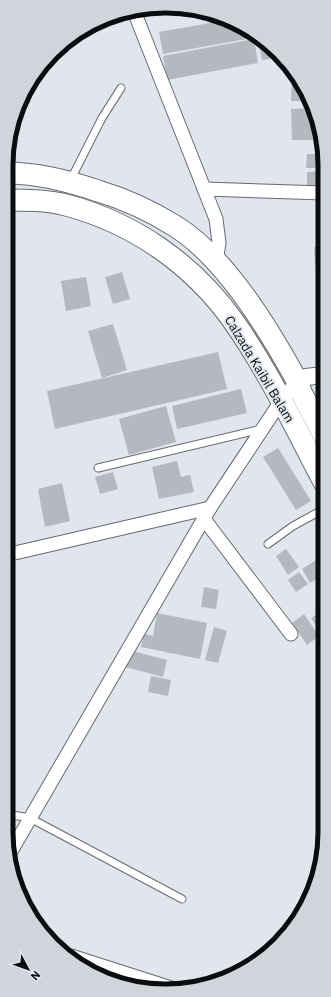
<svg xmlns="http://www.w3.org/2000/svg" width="331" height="997" font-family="'IBM Plex Sans',sans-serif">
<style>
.building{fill:#b4b9c0}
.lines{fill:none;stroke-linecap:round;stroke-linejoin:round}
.service-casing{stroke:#676b71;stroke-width:9}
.minor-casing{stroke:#676b71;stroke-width:15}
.tertiary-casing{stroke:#676b71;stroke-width:18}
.primary-casing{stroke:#676b71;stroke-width:23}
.service{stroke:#fff;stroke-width:7}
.minor{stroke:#fff;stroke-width:13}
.tertiary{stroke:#fff;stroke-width:16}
.primary{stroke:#fff;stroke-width:21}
.labels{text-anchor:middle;stroke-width:4;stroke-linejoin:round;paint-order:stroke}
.street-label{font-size:13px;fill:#0b0c0f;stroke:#e1e5ed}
.rim{fill:none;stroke:#0b0c0f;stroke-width:5}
</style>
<rect width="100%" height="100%" fill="#e1e5ed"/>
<g class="building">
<polygon points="227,20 245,27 257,37 163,54 159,32"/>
<polygon points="254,39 258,63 167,80 163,56"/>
<polygon points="265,44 281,57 262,60 259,45"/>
<polygon points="292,70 309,95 310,101 291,101"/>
<polygon points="312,108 315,140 292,140 291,109"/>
<polygon points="307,154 324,154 324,168 306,168"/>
<polygon points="324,171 324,187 307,187 307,172"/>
<polygon points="314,247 324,247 324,265 315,265"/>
<polygon points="122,272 130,299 113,304 105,277"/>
<polygon points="86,277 91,306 66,311 61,281"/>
<polygon points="113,324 127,370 102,378 88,331"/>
<polygon points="218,352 227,389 55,429 47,391"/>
<polygon points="241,389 247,413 177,429 172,406"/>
<polygon points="166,406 176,442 129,455 119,419"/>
<polygon points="278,448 311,501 296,510 263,457"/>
<polygon points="177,461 181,477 190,475 194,492 159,499 152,467"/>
<polygon points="113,472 118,489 100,494 95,477"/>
<polygon points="62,483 70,521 45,527 38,489"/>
<polygon points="286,549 299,567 288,575 276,556"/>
<polygon points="324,555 324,575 310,583 302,569"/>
<polygon points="299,572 308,584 296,592 288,580"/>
<polygon points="204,587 219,590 216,609 201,607"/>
<polygon points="325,609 325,633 322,635 311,618"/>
<polygon points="157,613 207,623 200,659 141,647 144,634 153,636"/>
<polygon points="304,614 319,636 307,645 292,623"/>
<polygon points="214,627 227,631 218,663 205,660"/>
<polygon points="129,650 167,660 163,677 125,667"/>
<polygon points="151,676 171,680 168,696 148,692"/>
</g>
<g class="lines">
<defs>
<g id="service">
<polyline points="70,181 102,118 121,88"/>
<polyline points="98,468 262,429"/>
<polyline points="268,544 293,526 324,509"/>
<polyline points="6,814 30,818 182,899"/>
</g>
<g id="minor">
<polyline points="134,11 216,219 219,243 216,262"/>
<polyline points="204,189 324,193"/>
<polyline points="204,519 291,634"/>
<polyline points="6,555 210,508"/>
<polyline points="10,853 210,508 281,401 297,381"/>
<polyline points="71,956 171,988"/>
</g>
<polyline id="tertiary" points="297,381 306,377 324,375"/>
<g id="primary">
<path d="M6 173C37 173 69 181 98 191 125 199 151 211 175 226 225 257 268 328 296 379 299 384 300 391 303 396 310 409 317 423 324 436"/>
<path d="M6 200C26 200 47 200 66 205 134 223 193 264 234 322 269 372 296 429 324 482"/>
</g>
</defs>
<use href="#service" class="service-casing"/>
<use href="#minor" class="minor-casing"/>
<use href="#tertiary" class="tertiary-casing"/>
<use href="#primary" class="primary-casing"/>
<use href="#service" class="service"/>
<use href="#minor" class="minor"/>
<use href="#tertiary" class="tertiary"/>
<use href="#primary" class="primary"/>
</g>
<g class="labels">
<g class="street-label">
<text transform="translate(260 369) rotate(59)" y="5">Calzada Kaibil Balam</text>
</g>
</g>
<path d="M0 0H331V997H0ZM165 13H166A152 152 0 0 1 318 165V832A152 152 0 0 1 166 984H165A152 152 0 0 1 13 832V165A152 152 0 0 1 165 13Z" fill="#d0d4db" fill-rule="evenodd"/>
<path class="rim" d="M165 13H166A152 152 0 0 1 318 165V832A152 152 0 0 1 166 984H165A152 152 0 0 1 13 832V165A152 152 0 0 1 165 13Z"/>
<g transform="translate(28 969) rotate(131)" stroke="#e1e5ed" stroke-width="3" paint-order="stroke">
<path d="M0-3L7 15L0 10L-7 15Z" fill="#0b0c0f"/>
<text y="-6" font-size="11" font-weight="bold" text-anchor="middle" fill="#0b0c0f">N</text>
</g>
</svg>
